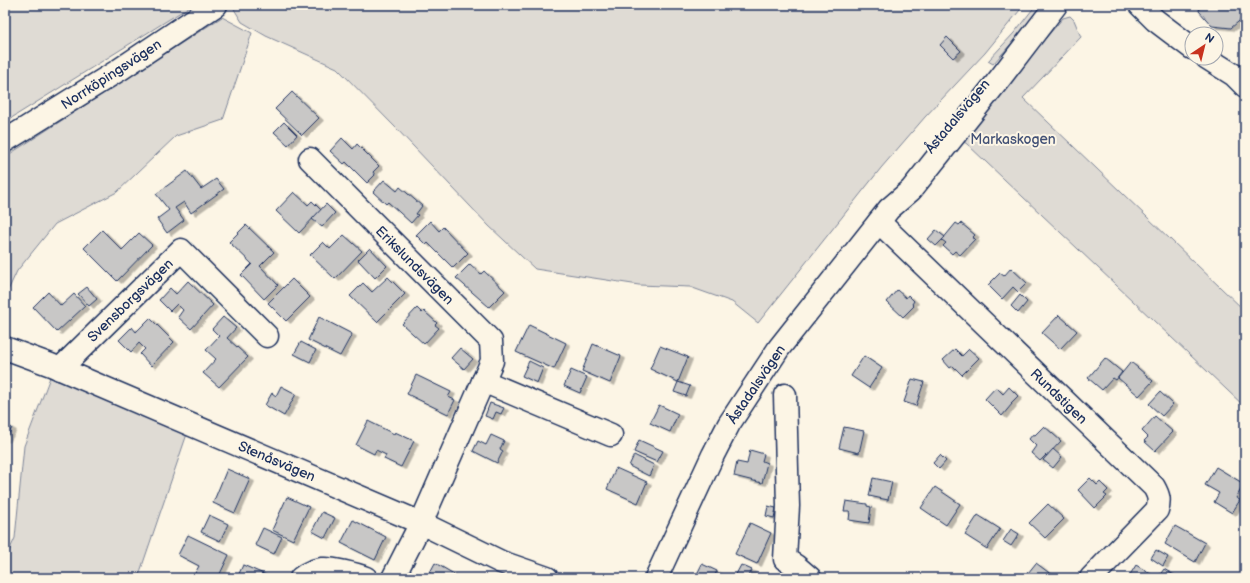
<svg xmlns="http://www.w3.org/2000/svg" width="1250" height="583" font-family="'Balsamiq Sans',sans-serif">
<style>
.green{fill:#dfdbd4;stroke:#7d8599}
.building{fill:#c8c7c6;stroke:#1b2f5e;filter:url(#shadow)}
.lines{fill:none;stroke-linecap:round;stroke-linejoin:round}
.minor-casing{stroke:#1b2f5e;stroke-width:25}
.major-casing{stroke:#1b2f5e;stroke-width:25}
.minor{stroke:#fcf5e5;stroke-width:22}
.major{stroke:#fcf5e5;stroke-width:22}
.labels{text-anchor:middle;stroke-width:4;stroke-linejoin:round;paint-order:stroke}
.street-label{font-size:14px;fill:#1b2f5e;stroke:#fcf5e5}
.park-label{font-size:14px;fill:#425176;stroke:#fcf5e5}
</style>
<defs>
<filter id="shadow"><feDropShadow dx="4.5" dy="2.5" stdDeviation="0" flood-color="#0004"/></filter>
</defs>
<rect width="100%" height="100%" fill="#fcf5e5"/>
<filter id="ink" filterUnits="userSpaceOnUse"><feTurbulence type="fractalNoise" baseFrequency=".025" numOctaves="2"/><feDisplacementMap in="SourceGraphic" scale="8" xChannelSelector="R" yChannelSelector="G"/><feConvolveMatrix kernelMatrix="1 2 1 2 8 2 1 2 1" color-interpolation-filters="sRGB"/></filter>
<g filter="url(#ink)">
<g class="green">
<polygon points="5,5 192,5 5,122"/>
<polygon points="240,5 1024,5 985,53 925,117 881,168 758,323 732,302 690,287 639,285 535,269 489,226 395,127 337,68 266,36 242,22 234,9"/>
<polygon points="1036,5 1044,5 1019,35 993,64 988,61 1014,33"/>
<polygon points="1070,16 1074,20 1081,37 1023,98 1245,311 1245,407 967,144 961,140 990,103 1063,18"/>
<polygon points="222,17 252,33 223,120 176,136 117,192 55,224 17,271 5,297 5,157"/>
<polygon points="52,372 189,428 138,578 5,578 5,560 15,538 24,446"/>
</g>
<g class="building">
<polygon points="1200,5 1245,5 1245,16 1231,28 1212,26 1199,11"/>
<polygon points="947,37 961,51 953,58 940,45"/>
<polygon points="292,92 319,118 302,135 275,109"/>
<polygon points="284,122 297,135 288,145 274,132"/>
<polygon points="342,138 353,149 357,144 379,166 373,172 375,175 367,183 346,162 344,164 330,151"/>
<polygon points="187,171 201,189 216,179 224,189 191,213 184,202 175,208 184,220 167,233 157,219 169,210 156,194"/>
<polygon points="384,180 397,191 400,187 422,206 416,214 418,215 411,223 388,202 386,204 373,192"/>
<polygon points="294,192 308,205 312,201 321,210 299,233 276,211"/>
<polygon points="326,204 335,213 322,227 312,219"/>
<polygon points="430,221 439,231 443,227 468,253 453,268 428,243 426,245 416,235"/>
<polygon points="956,223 959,225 961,223 975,235 972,238 975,239 960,255 955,251 952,254 943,246 946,243 942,240"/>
<polygon points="246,225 274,252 260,266 278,285 264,299 241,275 252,264 229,242"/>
<polygon points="102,230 122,250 139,233 152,245 117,281 84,248"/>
<polygon points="936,230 945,237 936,246 928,239"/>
<polygon points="344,235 362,251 335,279 310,255 323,242 330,249"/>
<polygon points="370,248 387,266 375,278 358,260"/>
<polygon points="470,264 481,274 484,271 505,291 489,307 456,278"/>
<polygon points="1011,268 1027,283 1018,292 1013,287 1002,299 988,285 1000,273 1004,276"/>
<polygon points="388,277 405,294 377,322 350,296 363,283 372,292"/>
<polygon points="292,279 310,297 286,321 268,303"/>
<polygon points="188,281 213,305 191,329 178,317 183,310 177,304 170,311 159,300 170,288 176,294"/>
<polygon points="87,287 97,299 89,306 78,294"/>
<polygon points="897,290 906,298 908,295 914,301 912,304 914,306 903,317 887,302"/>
<polygon points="48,292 61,306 74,294 85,306 57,332 33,307"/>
<polygon points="1020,295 1027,302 1018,313 1011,306"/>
<polygon points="417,308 422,313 424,311 437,323 435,325 439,328 424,344 402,324"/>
<polygon points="1059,315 1077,331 1060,349 1042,333"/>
<polygon points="223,317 236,328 227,338 248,357 219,387 203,373 216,359 206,350 219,336 212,329"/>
<polygon points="319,317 352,334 340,356 308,340"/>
<polygon points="150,318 174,342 151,366 140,354 145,349 139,343 131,352 119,340 132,327 136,332"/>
<polygon points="529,325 566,343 554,369 516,352"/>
<polygon points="301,342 316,350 310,362 294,354"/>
<polygon points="593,344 621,356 610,383 582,371"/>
<polygon points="660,346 688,357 678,382 650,369"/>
<polygon points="460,348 473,359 464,369 451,358"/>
<polygon points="955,349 962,356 969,349 979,358 962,375 953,366 950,368 943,360"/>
<polygon points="864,356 882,368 869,388 851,376"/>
<polygon points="1105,358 1122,372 1116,380 1113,378 1102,390 1088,378"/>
<polygon points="529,361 543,368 537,383 522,376"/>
<polygon points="1131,362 1153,381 1139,396 1118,378"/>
<polygon points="571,370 587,377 580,393 564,386"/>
<polygon points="416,375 451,392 448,397 455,400 448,414 407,394"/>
<polygon points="912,379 924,382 916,406 904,402"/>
<polygon points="678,382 690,386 686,396 674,392"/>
<polygon points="281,386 296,394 284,416 265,405 272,393 276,396"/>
<polygon points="996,387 1003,394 1009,387 1018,396 1011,403 1012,404 1002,416 985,399"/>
<polygon points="1160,392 1173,404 1162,416 1149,404"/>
<polygon points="490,403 504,408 501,414 496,412 493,419 485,416"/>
<polygon points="659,405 678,414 670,432 650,423"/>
<polygon points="1155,416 1173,432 1155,451 1144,441 1148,437 1142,431"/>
<polygon points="368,421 394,434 395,432 414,441 401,467 384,459 386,455 376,450 374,454 356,445"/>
<polygon points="5,424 12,428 5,440"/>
<polygon points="1044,426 1061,441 1047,456 1046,455 1040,461 1031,453 1036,446 1029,439 1033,434 1035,435"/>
<polygon points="844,427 864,431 859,453 839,448"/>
<polygon points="491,435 504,441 500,449 503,451 497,463 473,451 478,441 486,445"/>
<polygon points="639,440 663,451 657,462 634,452"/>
<polygon points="1053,449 1062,457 1053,468 1043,460"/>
<polygon points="750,450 764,454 762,461 767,463 762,483 734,476 737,462 747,464"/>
<polygon points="634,455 654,465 649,476 629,466"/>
<polygon points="940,455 946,461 939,469 933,463"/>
<polygon points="1216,467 1244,484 1236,498 1240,500 1232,513 1214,502 1219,493 1205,485"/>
<polygon points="616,468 647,482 638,503 607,489"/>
<polygon points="227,469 250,479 235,513 213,503"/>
<polygon points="873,478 892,482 888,500 869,496"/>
<polygon points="1090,478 1097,485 1100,482 1108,490 1104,494 1107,496 1095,508 1078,490"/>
<polygon points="935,487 960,504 946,525 921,508"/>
<polygon points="287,497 309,507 293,540 272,530"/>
<polygon points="846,501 867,504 867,506 871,507 869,523 849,520 850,511 844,511"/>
<polygon points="1048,504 1064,519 1045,538 1029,523"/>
<polygon points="768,506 776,508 774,518 766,516"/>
<polygon points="322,512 335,518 325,538 312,531"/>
<polygon points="209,515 228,524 220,541 201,532"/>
<polygon points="978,515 1000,529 987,549 965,535"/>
<polygon points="353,520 386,537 375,560 341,543"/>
<polygon points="750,523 771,533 757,564 735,554"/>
<polygon points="1175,526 1205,543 1195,562 1165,544"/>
<polygon points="263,528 282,537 274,554 255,545"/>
<polygon points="1011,529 1019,534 1011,546 1003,541"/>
<polygon points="188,535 229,555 218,578 199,578 194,575 199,566 178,555"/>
<polygon points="1156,550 1168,557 1163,566 1151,558"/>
<polygon points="435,563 454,574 452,578 417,578 420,572 428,576"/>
<polygon points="1036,563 1056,578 1024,578"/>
<polygon points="702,564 717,571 715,575 721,578 695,578"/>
<polygon points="243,565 266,575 265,578 237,578"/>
<polygon points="741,565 752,570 748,578 734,578"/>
<polygon points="1136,565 1157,578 1128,578"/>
<polygon points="1164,569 1179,578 1162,578 1159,576"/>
</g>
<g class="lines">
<defs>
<g id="minor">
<polyline points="1140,5 1155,20 1192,48"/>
<polyline points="1207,58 1234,75 1245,86"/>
<polyline points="310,159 491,341 492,361 421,523 393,578"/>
<path d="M879 222 1154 487C1159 496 1160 500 1157 510L1091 578"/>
<polyline points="5,348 51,365 421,523 501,562 547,578"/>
<polyline points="60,369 181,250 267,336"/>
<polyline points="483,381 611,435"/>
<polyline points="785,395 788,506 785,559 796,566 810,578"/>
<path d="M301 578C307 573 314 570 322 569 332 568 356 574 366 578"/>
<polyline points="656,578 713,455 729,424 779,348 889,209 911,190 1001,77 1056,5"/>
</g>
<polyline id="major" points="5,141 119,70 216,5"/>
</defs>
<use href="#minor" class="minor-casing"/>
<use href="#major" class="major-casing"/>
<use href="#minor" class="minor"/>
<use href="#major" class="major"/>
</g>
</g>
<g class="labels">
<g class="street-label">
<text transform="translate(111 74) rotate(-33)" y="5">Norrköpingsvägen</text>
<text transform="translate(957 116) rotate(-50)" y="5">Åstadalsvägen</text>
<text transform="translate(415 265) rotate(45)" y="5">Erikslundsvägen</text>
<text transform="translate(130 300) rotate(-44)" y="5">Svensborgsvägen</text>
<text transform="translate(756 384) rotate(-56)" y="5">Åstadalsvägen</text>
<text transform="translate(1059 396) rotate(44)" y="5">Rundstigen</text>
<text transform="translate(277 461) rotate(23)" y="5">Stenåsvägen</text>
</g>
<g class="park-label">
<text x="1013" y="144">Markaskogen</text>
</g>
</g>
<rect width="1250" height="583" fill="none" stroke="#fcf5e5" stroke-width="20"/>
<rect x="10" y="10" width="1230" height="563" fill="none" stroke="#1b2f5e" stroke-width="1.5" filter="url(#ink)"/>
<g transform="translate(1204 46) rotate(35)"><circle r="19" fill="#fcf5e5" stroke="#a2a6af"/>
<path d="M0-3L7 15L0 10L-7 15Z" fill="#c8321e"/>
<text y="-6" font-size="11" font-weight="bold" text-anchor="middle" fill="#1b2f5e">N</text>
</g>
</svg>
